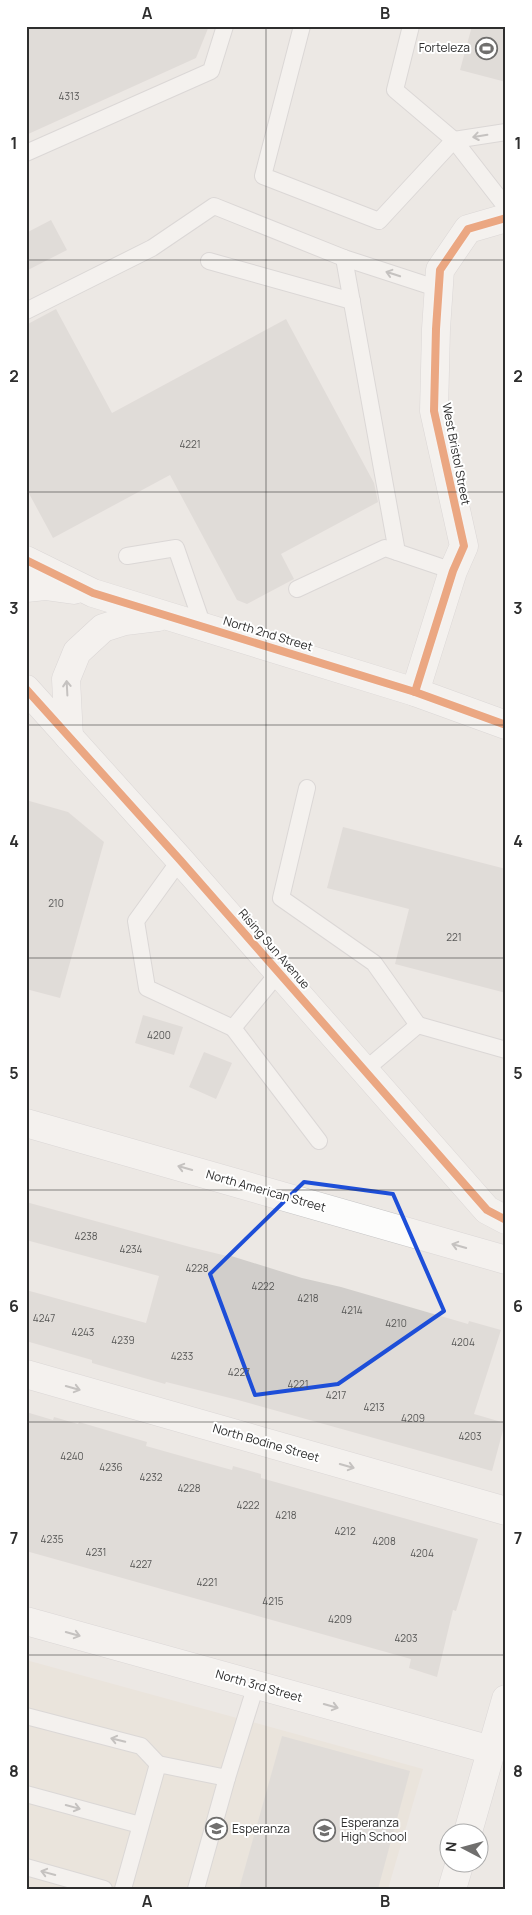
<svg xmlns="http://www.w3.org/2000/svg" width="532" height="1915" font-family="Manrope,sans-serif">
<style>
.education{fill:#e6e0d3}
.building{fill:#d1cecb}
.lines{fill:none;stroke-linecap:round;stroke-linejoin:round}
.lane-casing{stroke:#c5c4c5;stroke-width:18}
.street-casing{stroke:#c5c4c5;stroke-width:29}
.secondary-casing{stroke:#c5c4c5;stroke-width:29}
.lane{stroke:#fcfcfb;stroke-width:16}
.street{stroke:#fcfcfb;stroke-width:28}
.secondary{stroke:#fcfcfb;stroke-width:28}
.cycleway-casing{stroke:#fff;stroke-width:11}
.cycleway{stroke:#e8590c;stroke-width:8}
.oneway{stroke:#959594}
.marked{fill:none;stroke:#1d4ed8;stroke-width:4;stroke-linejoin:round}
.grid{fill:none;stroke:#2e2e2e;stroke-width:1;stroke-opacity:0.55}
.labels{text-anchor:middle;stroke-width:4;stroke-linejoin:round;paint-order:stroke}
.number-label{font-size:10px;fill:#585857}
.poi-label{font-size:12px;fill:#2e2e2e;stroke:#fff;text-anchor:start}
.street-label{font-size:12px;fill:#2e2e2e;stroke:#fff}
.neatline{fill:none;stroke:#2e2e2e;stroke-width:2}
.grid-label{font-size:16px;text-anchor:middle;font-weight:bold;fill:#2e2e2e}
</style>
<rect width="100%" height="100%" fill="#ece8e4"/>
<polygon class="education" points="26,1660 423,1769 388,1889 26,1889"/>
<g class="building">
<polygon points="26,26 209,26 196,58 26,135"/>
<polygon points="472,26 506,26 506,82 460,70"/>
<polygon points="51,220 67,250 26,271 26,233"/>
<polygon points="56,309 112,413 286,319 374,483 378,502 281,554 294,579 247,604 237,600 170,475 53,538 26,488 26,325"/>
<polygon points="26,800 68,812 104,842 60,998 26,989"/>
<polygon points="343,827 506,869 506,993 395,964 409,909 327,888"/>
<polygon points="143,1015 183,1027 174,1055 135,1043"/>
<polygon points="204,1052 232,1063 216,1099 189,1087"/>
<polygon points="26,1202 190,1247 227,1256 228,1255 302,1278 341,1287 468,1324 469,1321 501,1330 474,1414 505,1423 492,1471 238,1400 166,1382 165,1384 92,1363 92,1360 26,1341 26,1290 146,1323 159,1276 26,1240"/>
<polygon points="26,1412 53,1420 54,1417 78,1424 79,1422 147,1442 146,1446 192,1459 232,1470 233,1466 261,1474 261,1478 478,1539 456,1611 453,1610 437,1677 409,1668 411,1659 26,1551"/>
<polygon points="282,1736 410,1771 378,1889 239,1889"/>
</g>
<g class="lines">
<defs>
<g id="lane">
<polyline points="302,26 263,176 379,221 454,140 506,132"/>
<polyline points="411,26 395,90 454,140 506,207"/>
<polyline points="26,153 211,71 225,26"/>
<polyline points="344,258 397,552"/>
<polyline points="209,261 352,301"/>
<polyline points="26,311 152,248 214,206 344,258 439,289"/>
<polyline points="127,556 176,548 203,626"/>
<polyline points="297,589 385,548 453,571"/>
<polyline points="307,788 281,898 374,963 418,1025"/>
<polyline points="180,860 136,921 147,988 233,1028"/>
<polyline points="279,972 233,1028 319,1141"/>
<polyline points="365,1070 418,1025 506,1050"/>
<polyline points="26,1716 141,1746 158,1764"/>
<polyline points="26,1794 140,1825"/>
<polyline points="26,1867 104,1889"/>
<polyline points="123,1889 158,1764 227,1778 256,1685"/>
<polyline points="196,1889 227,1778"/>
</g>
<g id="street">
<polyline points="415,692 453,571 464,546 434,411 436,329 440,270 468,229 506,218"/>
<polyline points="26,1123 506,1260"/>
<polyline points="26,1374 506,1511"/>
<polyline points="26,1621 491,1750"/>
</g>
<g id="secondary">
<polyline points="26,560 93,593 415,692 506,725"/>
<polyline points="26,588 45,586 74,590"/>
<polyline points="26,689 180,860 487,1210 506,1220"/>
<polyline points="69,737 66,679 77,652 103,628 125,621 158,617"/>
<polyline points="468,1832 506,1699"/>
<polyline points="452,1889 460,1862"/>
</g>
</defs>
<use href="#lane" class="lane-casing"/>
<use href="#street" class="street-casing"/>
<use href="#secondary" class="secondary-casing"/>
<use href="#lane" class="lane"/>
<use href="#street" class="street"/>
<use href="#secondary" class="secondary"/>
<defs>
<g id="cycleway">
<polyline points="26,560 93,593 415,692 506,725"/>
<polyline points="26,689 180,860 487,1210 506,1220"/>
<polyline points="415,692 453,571 464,546 434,411 436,329 440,270 468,229 506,218"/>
</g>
</defs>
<use href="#cycleway" class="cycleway-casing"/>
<use href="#cycleway" class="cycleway"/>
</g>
<defs><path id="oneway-shaft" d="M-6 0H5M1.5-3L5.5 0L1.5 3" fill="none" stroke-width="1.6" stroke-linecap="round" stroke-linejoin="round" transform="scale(1.25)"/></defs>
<g class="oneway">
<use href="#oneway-shaft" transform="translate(480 136) rotate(171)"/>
<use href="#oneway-shaft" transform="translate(393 274) rotate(-162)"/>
<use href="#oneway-shaft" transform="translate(67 688) rotate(-93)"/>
<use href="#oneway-shaft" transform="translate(185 1168) rotate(-164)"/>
<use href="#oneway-shaft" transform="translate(459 1246) rotate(-164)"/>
<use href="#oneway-shaft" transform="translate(73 1388) rotate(16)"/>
<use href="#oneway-shaft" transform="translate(347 1466) rotate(16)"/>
<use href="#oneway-shaft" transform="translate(73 1634) rotate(16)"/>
<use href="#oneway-shaft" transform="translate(331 1706) rotate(16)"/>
<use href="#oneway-shaft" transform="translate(118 1740) rotate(-166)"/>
<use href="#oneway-shaft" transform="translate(73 1807) rotate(15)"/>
<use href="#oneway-shaft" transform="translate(48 1873) rotate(-165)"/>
</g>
<path d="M0 0H532V1915H0ZM304 1182 393 1194 444 1311 338 1384 255 1395 210 1274Z" fill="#ece8e4" fill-opacity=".55" fill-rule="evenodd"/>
<path class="marked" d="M304 1182 393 1194 444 1311 338 1384 255 1395 210 1274Z"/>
<path class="grid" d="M266 26V1889M26 260H506M26 492H506M26 725H506M26 958H506M26 1190H506M26 1422H506M26 1655H506"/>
<defs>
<symbol id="stadium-ring" viewBox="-11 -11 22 22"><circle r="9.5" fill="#fff" stroke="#706f6e" stroke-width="1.5"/><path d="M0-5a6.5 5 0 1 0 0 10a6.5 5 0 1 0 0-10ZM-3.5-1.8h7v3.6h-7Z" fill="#706f6e"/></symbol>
<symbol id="school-ring" viewBox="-11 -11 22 22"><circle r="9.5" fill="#fff" stroke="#706f6e" stroke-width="1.5"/><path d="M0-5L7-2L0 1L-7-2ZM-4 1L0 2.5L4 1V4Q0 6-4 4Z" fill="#706f6e"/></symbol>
</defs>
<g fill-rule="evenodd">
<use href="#stadium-ring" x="474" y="36" width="25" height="25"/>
<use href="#school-ring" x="204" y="1816" width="25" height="25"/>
<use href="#school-ring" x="312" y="1818" width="25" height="25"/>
</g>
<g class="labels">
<g class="number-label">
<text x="69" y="100">4313</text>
<text x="190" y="448">4221</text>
<text x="56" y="907">210</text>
<text x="454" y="941">221</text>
<text x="159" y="1039">4200</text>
<text x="86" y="1240">4238</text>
<text x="131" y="1253">4234</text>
<text x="197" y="1272">4228</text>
<text x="263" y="1290">4222</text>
<text x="308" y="1302">4218</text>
<text x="352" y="1314">4214</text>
<text x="44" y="1322">4247</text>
<text x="396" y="1327">4210</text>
<text x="83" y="1336">4243</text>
<text x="123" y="1344">4239</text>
<text x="463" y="1346">4204</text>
<text x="182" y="1360">4233</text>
<text x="239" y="1376">4227</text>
<text x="298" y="1388">4221</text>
<text x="336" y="1399">4217</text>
<text x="374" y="1411">4213</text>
<text x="413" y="1422">4209</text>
<text x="470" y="1440">4203</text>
<text x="72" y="1460">4240</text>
<text x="111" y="1471">4236</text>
<text x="151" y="1481">4232</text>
<text x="189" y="1492">4228</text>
<text x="248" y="1509">4222</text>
<text x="286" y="1519">4218</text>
<text x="345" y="1535">4212</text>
<text x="52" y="1543">4235</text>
<text x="384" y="1545">4208</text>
<text x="96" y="1556">4231</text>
<text x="422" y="1557">4204</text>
<text x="141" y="1568">4227</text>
<text x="207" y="1586">4221</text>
<text x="273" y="1605">4215</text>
<text x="340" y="1623">4209</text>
<text x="406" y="1642">4203</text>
</g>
<g class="poi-label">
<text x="470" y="52" text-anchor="end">Forteleza</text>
<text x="341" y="1827">Esperanza<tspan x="341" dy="14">High School</tspan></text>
<text x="232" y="1833">Esperanza</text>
</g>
<g class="street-label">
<text transform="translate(456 454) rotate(79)" y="4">West Bristol Street</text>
<text transform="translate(268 634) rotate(17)" y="4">North 2nd Street</text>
<text transform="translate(274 949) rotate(49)" y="4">Rising Sun Avenue</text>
<text transform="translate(266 1191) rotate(16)" y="4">North American Street</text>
<text transform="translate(266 1443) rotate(16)" y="4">North Bodine Street</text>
<text transform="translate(259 1686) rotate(16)" y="4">North 3rd Street</text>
</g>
</g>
<rect width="532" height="1915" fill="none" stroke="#ffffff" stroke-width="55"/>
<g transform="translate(464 1848) rotate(276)"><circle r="24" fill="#ffffff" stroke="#ababab"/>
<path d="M0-4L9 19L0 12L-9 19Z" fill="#706f6e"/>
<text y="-8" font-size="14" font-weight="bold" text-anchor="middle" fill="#2e2e2e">N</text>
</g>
<rect x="28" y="28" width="476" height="1860" class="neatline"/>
<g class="grid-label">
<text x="147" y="19">A</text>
<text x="385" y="19">B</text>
<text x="14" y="149">1</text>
<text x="518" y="149">1</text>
<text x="14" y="382">2</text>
<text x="518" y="382">2</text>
<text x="14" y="614">3</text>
<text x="518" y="614">3</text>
<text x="14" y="847">4</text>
<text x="518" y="847">4</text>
<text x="14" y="1079">5</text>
<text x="518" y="1079">5</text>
<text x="14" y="1312">6</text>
<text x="518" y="1312">6</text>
<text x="14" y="1544">7</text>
<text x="518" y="1544">7</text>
<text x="14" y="1777">8</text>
<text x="518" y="1777">8</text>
<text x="147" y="1907">A</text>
<text x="385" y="1907">B</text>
</g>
</svg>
